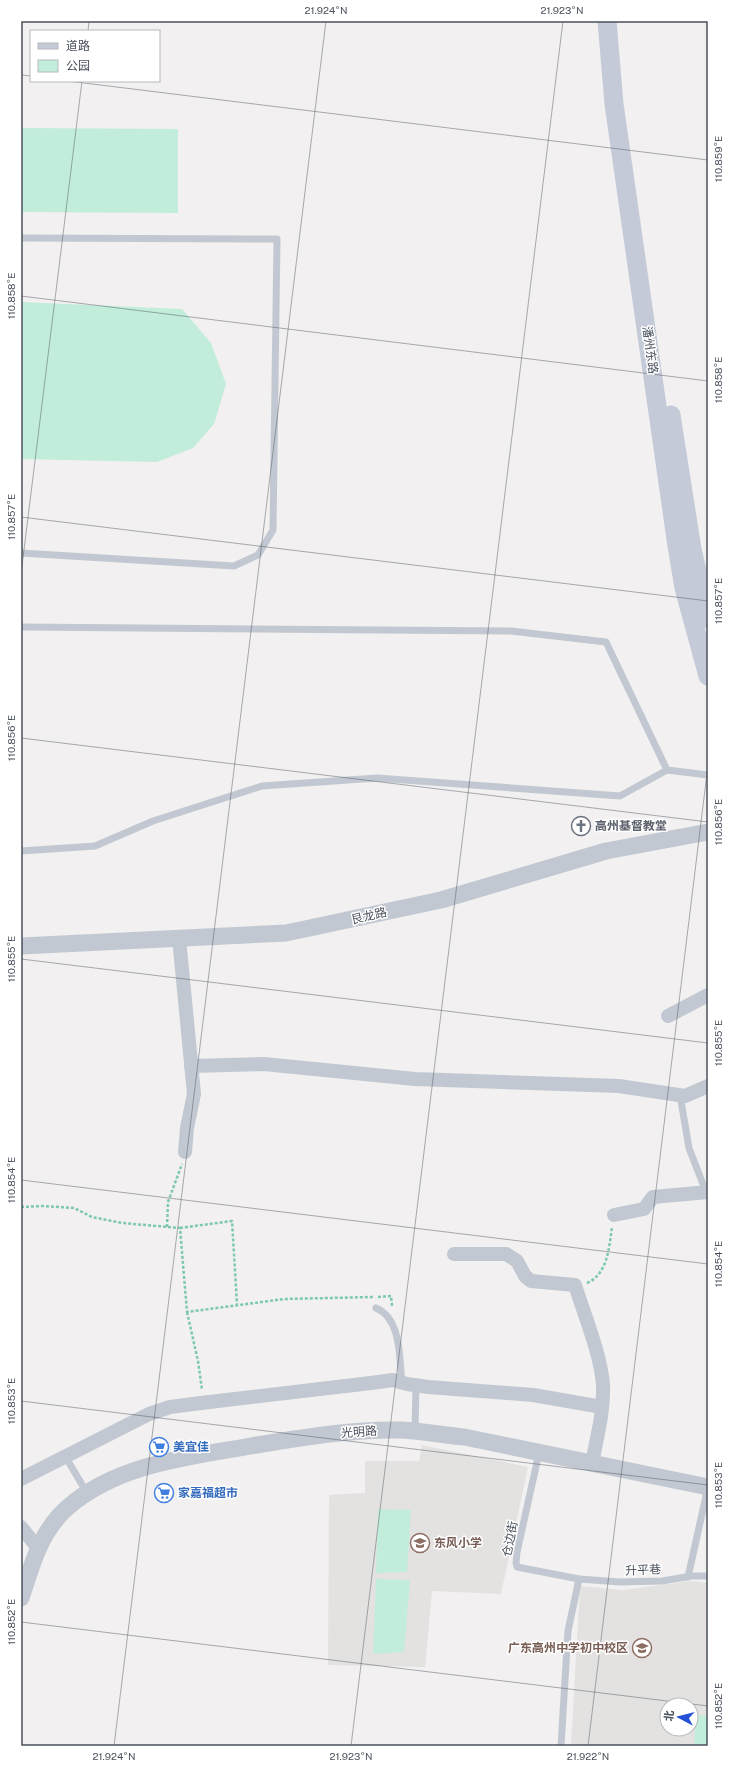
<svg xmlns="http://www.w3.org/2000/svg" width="729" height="1767" font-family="'Public Sans','Noto Sans SC',sans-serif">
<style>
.education{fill:#e3e2e1;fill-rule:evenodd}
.green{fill:#c2edda}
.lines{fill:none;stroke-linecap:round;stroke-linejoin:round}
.path{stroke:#7cc8b1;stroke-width:2.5;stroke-dasharray:3 2;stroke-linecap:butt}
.service{stroke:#c2c8d1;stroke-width:7}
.minor{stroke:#c2c8d1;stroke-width:14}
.tertiary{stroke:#c2c8d1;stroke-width:17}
.secondary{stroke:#c4cad7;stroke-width:19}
.ticks{fill:none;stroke:#49505c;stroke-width:1;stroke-opacity:0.45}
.labels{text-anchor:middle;stroke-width:3;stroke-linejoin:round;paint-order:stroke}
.street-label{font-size:12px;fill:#49505c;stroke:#fff}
.worship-label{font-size:12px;font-weight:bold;fill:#5b616d;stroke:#fff;text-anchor:start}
.shop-label{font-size:12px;font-weight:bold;fill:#366cbe;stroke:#fff;text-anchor:start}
.education-label{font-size:12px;font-weight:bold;fill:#785e54;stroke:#fff;text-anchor:start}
.neatline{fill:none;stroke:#49505c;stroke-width:1.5}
.ticks-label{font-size:10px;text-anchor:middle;fill:#49505c}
</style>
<rect width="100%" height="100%" fill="#f2f0f0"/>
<g class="education">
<polygon points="422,1445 528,1467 501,1594 432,1591 425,1667 328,1665 329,1495 365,1493 365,1461 419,1461"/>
<path d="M691 1581 708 1583V1746H571L580 1586 623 1590ZM667 1705H691V1729H667Z"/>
</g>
<g class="green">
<polygon points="21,128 178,129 178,213 21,212"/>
<polygon points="21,302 182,309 211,343 226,384 214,424 193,448 157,462 21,459"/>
<polygon points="378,1509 411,1510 407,1572 376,1573"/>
<polygon points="376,1579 410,1580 404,1652 373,1654"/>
<polygon points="696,1715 708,1716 708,1746 694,1746"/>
</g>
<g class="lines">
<g class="path">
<polyline points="621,822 637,821 642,829"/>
<polyline points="21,1207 43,1206 74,1208 92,1217 122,1223 180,1228 187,1312 284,1299 373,1297"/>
<polyline points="167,1227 168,1202 182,1164"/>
<polyline points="180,1228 232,1221 237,1304"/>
<path d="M587 1283C608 1274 609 1247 612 1227"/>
<polyline points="378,1297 391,1296 392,1306"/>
<polyline points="187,1312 198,1361 202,1390"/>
</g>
<g class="service">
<polyline points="21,238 277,239 273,530 258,555 234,566 21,553"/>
<polyline points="21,627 511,631 606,642 667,770 708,775"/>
<polyline points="21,851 95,846 153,821 262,786 377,778 620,796 667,770"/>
<polyline points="680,1095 689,1148 706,1192"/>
<path d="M376 1308C402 1319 399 1359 402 1382"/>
<polyline points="415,1431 416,1385"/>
<polyline points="539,1453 517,1552 516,1563 517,1567 579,1579 620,1582 662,1581 692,1576 708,1576"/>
<polyline points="65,1456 87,1493"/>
<polyline points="688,1577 708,1487"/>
<polyline points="561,1746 568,1631 579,1579"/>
</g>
<g class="minor">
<polyline points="179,938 194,1094 187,1128 185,1152"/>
<polyline points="668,1016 708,995"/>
<polyline points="191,1066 264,1064 415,1079 619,1086 685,1096 708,1086"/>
<polyline points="614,1215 644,1209 653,1197 708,1192"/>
<path d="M454 1254H506L517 1261 525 1276 531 1281 575 1285C584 1314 601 1355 603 1385 604 1412 597 1437 592 1463"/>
<polyline points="21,1479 149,1414 170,1407 201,1403 371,1383 393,1380 407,1384 428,1387 533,1395 602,1407"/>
<polyline points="21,1527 37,1547"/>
</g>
<g class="tertiary">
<polyline points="21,946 286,933 441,900 606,851 708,832"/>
<path d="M21 1598C32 1565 40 1532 67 1508 117 1464 189 1457 251 1446 300 1438 350 1429 401 1430 422 1431 443 1435 464 1437L708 1487"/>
</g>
<g class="secondary">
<polyline points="607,21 614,104 677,546 684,588 708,676"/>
<polyline points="671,415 692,549 708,619"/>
</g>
</g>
<path class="ticks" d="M88 31 89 21M21 75 31 76M68 81 708 160M21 296 708 381M21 517 708 601M21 574 82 81M21 738 708 822M21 959 708 1043M21 1180 708 1264M21 1401 708 1485M21 1622 708 1706M114 1746 326 21M351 1746 563 21M588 1746 708 765"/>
<defs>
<symbol id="church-ring" viewBox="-11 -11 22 22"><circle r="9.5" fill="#fff" stroke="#6b7280" stroke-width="1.5"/><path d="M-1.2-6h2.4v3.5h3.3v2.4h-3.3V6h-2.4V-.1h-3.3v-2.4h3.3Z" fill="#6b7280"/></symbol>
<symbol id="supermarket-ring" viewBox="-11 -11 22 22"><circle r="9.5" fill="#fff" stroke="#3f7fe0" stroke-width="1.5"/><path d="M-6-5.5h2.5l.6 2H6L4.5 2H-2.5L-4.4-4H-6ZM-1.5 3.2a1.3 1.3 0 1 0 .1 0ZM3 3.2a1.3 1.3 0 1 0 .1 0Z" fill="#3f7fe0"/></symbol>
<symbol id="school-ring" viewBox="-11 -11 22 22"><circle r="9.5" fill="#fff" stroke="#8d6e63" stroke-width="1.5"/><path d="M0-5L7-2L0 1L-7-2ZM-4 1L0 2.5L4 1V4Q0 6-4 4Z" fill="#8d6e63"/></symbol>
</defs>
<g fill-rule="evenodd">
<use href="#church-ring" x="570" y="815" width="22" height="22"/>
<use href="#supermarket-ring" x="148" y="1436" width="22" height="22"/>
<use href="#supermarket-ring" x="153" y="1482" width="22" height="22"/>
<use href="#school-ring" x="409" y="1532" width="22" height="22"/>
<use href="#school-ring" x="631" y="1637" width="22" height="22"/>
</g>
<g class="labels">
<g class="street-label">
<text transform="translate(650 350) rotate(82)" y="4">潘州东路</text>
<text transform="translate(369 916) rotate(-13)" y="4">艮龙路</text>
<text transform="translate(359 1432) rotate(-4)" y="4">光明路</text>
<text transform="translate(510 1539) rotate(-79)" y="4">仓边街</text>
<text transform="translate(643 1570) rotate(-2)" y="4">升平巷</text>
</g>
<g class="worship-label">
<text x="595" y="830">高州基督教堂</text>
</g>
<g class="shop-label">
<text x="173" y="1451">美宜佳</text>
<text x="178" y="1497">家嘉福超市</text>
</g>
<g class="education-label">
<text x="434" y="1547">东风小学</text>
<text x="628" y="1652" text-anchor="end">广东高州中学初中校区</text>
</g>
</g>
<rect width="729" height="1767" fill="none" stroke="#ffffff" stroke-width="44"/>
<rect x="30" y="30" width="130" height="52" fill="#ffffff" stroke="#b6b9be"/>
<rect x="38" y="43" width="20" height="6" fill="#c4cad7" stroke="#b6b9be"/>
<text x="66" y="50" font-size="12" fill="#49505c">道路</text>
<rect x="38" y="60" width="20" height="12" fill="#c2edda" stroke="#b6b9be"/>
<text x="66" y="70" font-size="12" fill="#49505c">公园</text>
<g transform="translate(679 1717) rotate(277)"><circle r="19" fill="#ffffff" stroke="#b6b9be"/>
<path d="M0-3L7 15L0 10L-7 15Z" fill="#2551d7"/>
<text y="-6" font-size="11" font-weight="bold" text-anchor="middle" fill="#49505c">北</text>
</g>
<rect x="22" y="22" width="685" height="1723" class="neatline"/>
<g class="ticks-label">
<text x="326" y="14">21.924°N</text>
<text x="562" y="14">21.923°N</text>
<text transform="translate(718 159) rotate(-90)" y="4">110.859°E</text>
<text transform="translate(11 296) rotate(-90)" y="4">110.858°E</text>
<text transform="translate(718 380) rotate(-90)" y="4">110.858°E</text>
<text transform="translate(11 517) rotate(-90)" y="4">110.857°E</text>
<text transform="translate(718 601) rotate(-90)" y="4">110.857°E</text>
<text transform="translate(11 738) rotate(-90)" y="4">110.856°E</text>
<text transform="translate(718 822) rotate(-90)" y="4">110.856°E</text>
<text transform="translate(11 959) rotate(-90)" y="4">110.855°E</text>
<text transform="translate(718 1043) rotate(-90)" y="4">110.855°E</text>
<text transform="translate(11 1180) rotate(-90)" y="4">110.854°E</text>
<text transform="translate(718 1264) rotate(-90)" y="4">110.854°E</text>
<text transform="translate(11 1401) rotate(-90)" y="4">110.853°E</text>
<text transform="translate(718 1485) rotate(-90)" y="4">110.853°E</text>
<text transform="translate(11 1622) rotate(-90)" y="4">110.852°E</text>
<text transform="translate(718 1706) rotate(-90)" y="4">110.852°E</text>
<text x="114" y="1760">21.924°N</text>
<text x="351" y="1760">21.923°N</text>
<text x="588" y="1760">21.922°N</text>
</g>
</svg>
